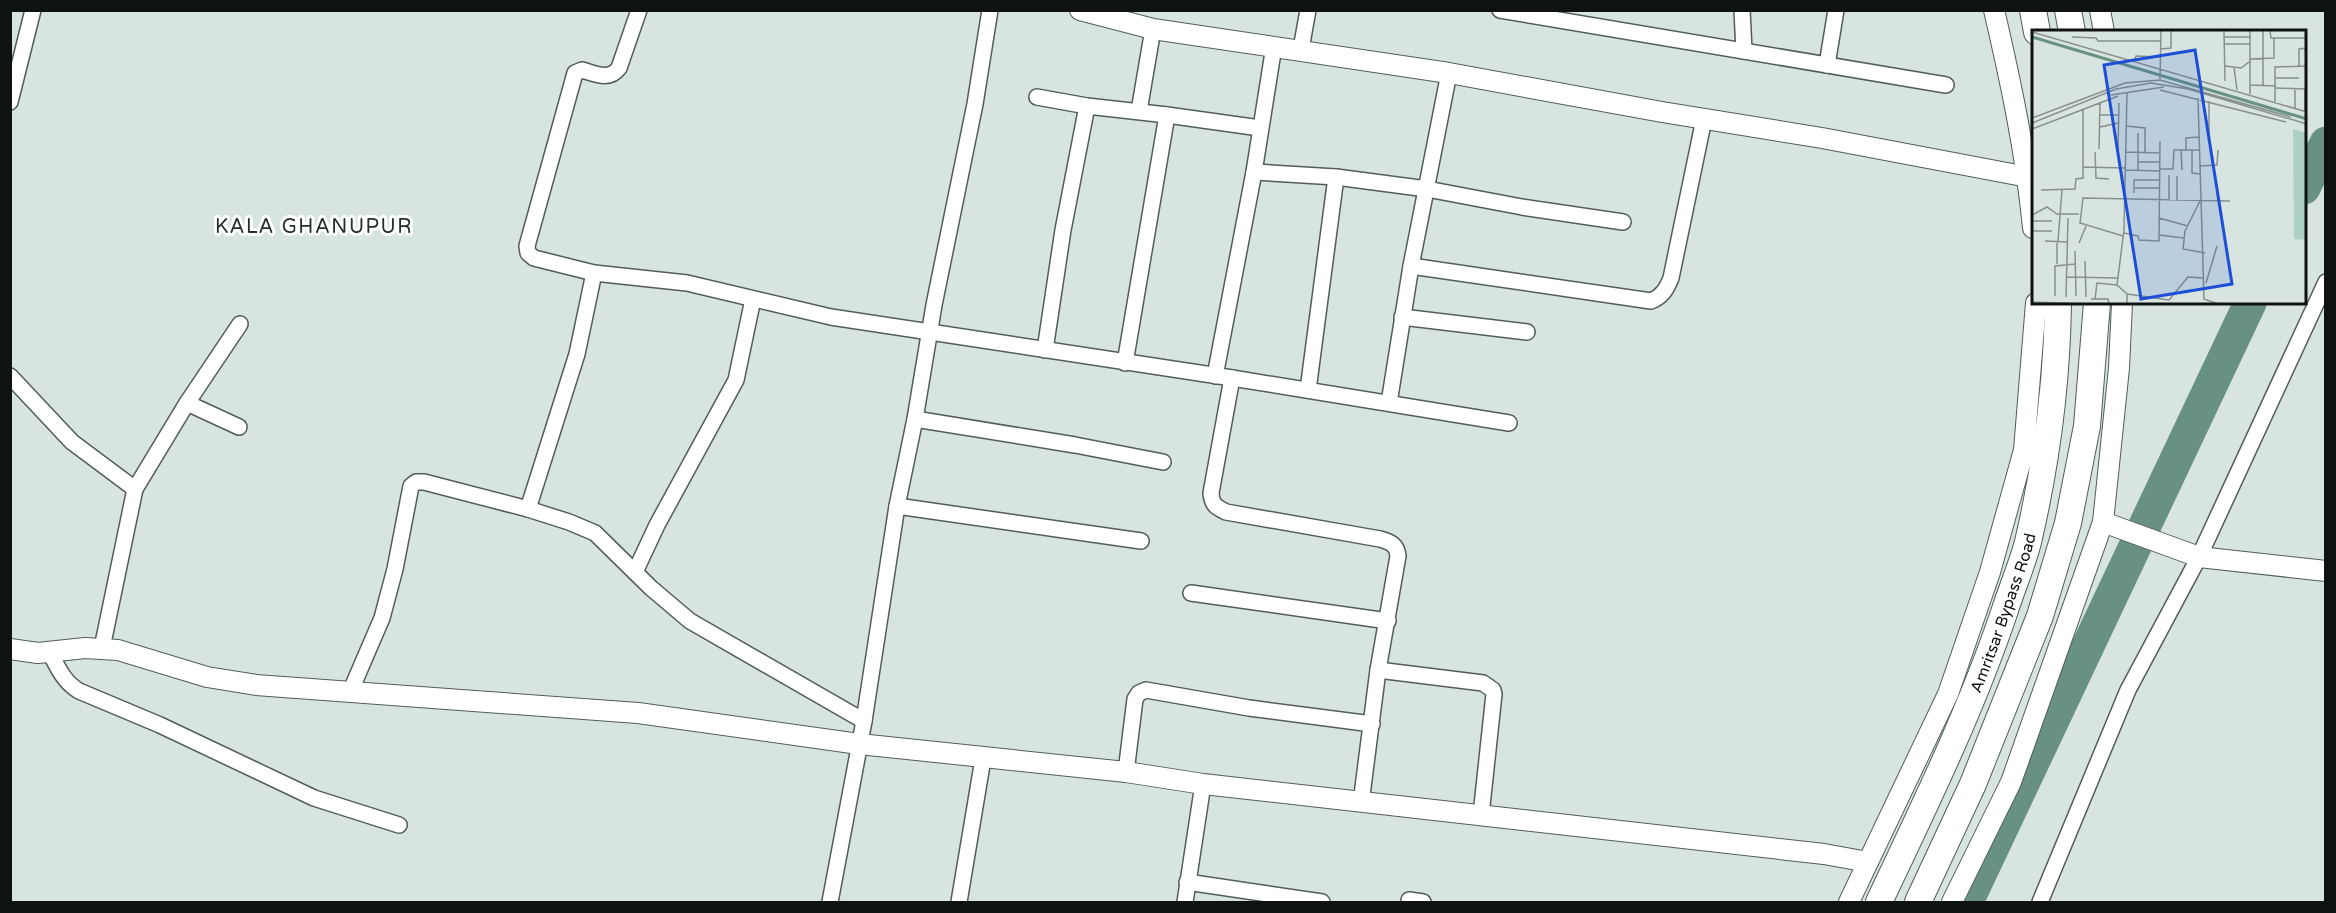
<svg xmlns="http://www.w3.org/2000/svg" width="2336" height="913" font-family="'Varela Round',sans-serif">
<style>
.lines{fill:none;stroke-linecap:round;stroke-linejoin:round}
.river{stroke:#689181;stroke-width:33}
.minor-casing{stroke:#525d58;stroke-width:18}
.tertiary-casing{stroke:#525d58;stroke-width:22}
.trunk-casing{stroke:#525d58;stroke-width:28}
.minor{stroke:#fff;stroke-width:15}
.tertiary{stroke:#fff;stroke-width:20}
.trunk{stroke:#fff;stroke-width:26}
.labels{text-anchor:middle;stroke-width:6;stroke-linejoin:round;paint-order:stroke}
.street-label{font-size:16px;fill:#0e1210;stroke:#fff}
.quarter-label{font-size:20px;letter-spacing:1.5px;fill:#252f2b;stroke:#fff}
.inset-river{fill:none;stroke:#689181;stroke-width:3}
.inset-road{fill:none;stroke:#87908c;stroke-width:1.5}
.view{fill:#1d4ed8;fill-opacity:0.15;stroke:#1d4ed8;stroke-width:3}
.inset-edge{fill:none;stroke:#0e1210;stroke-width:3}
</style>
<rect width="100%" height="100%" fill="#d8e4df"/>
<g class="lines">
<g class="river">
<polyline points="2304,188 2326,143"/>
<polyline points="1967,902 2250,303"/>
</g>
<defs>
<g id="minor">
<path d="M639 10 619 68C609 81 596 74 582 70L575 73 527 246 528 253 534 258 594 273 687 283 831 317 1232 378 1509 423"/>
<polyline points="1500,10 1946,85"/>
<polyline points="1742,10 1744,51"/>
<polyline points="1301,49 1308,10"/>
<polyline points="1827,65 1836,10"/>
<polyline points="1037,97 1087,106 1167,115 1125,363"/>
<polyline points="10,102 33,10"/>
<polyline points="1139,111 1153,29"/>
<polyline points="1167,115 1260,128"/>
<polyline points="1254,172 1336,177 1427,189 1522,207 1623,222"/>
<path d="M1411 266 1651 301C1663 296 1667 288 1671 278L1704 119"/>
<polyline points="1402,317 1527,332"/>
<polyline points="1045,350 1063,230 1087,106"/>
<polyline points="10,376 72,442 135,489 102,648"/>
<polyline points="1215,376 1254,172 1274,46"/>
<path d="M1232 378 1211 493C1212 505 1216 507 1226 512L1380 539C1391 542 1397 545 1398 556L1378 670 1361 803"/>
<polyline points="1308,390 1336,177"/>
<polyline points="187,403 240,324"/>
<polyline points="1389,403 1411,266 1449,73"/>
<polyline points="915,419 1075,445 1163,462"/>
<polyline points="135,489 187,403 239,427"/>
<polyline points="897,506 1141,541"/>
<polyline points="528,509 577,354 594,273"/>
<polyline points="635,572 657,525 736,380 753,299"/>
<polyline points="1191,593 1388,621"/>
<path d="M50 653C58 668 64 682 79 691L160 725 314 798 399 825"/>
<polyline points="1378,670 1483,683 1493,690 1494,694 1481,815"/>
<polyline points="351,690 382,618 395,569 411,486 416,482 424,482 528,509 569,522 595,533 651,588 690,621 864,721"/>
<polyline points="1126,772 1135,699 1139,693 1146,690 1249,708 1372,724"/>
<polyline points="1187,882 1322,902"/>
<polyline points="1409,900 1423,902"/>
<polyline points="830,902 864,721 897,506 915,419 934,305 975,104 990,10"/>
<polyline points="959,902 983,759"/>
<polyline points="1185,902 1203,784"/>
<polyline points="2040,902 2128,690 2199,557 2326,282"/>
</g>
<g id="tertiary">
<polyline points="1080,10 1153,29 1449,73 1662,112 1822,138 2028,177"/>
<path d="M1994 10C2011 83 2026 154 2033 228"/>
<polyline points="2100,10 2104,32"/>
<polyline points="2103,522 2199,557 2326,571"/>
<polyline points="10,649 38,653 85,648 118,650 207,677 256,685 638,713 859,744 1126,772 1203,784 1824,854 1868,862"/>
<polyline points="1849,902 1948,694 1990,572 2024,450 2036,303"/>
<polyline points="1952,902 2011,782 2103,522 2119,368 2122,303"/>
</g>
<g id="trunk">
<polyline points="2033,10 2037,32"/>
<polyline points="2068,10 2072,32"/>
<path id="s1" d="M1879 902C1924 807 1971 711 2005 610 2012 588 2022 565 2028 542 2046 465 2057 382 2058 303"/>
<polyline points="1918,902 1973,784 2040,616 2068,523 2087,426 2097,303"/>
</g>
</defs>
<use href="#minor" class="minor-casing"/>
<use href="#tertiary" class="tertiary-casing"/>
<use href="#trunk" class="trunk-casing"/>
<use href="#minor" class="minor"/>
<use href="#tertiary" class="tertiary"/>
<use href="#trunk" class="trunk"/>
</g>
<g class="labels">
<g class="street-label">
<text dy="6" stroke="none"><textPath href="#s1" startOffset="315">Amritsar Bypass Road</textPath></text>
</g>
<g class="quarter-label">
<text x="314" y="233">KALA GHANUPUR</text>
</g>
</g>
<g transform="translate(2032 30)">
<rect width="274" height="274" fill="#d8e4df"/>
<path d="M261 99 274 103V210L262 209Z" fill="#add2c3"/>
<path class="inset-river" d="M0 7 275 89"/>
<path class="inset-road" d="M192 1 193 51M218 1V64M231 1V55M238 1 239 8H275M0 2 275 82M40 7 64 8 66 11H129M193 7H218M192 14H218M129 19 139 18V1M218 29 242 28V8M102 32 104 26 129 27M193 36 209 38 217 32M267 36V19L275 18M202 37 205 60M243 48H267M128 50 129 1M218 55 244 56M244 58 273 59V82M128 60 254 92M95 63 92 200 85 255 95 264V274M79 65 132 57M166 68 172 269 186 274M243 73V37L275 36M263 79V58M51 80V137L93 138M68 85H87M0 88 93 53 128 50 259 87M0 93 84 59 119 53 156 59 275 94M94 96 113 98V123M68 97 86 93M0 99 86 66M106 103V140M177 113V71M86 118 87 73M67 119 68 73M149 120 150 140M154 120V108L167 107M160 120V143L168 144M63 122 64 148 77 149M93 122 127 123M106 132H127M168 136 185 135 186 120M128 139H141L142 120H168M94 140 127 141M145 146V171M103 158H128M9 160 43 159 44 149 51 148V137M102 163V150H128M137 170V145M168 171 153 201 151 219 173 223M0 185 15 177 25 184H47M127 188 156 196M0 191H20M0 201H20M92 203 106 206 107 210 127 211 128 111M127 205 152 208M91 206 48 193 51 168 198 171M13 211 35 212M25 211V234M26 211 30 160M47 213 54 196M43 221 44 266M53 231 54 267M34 247 86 248M174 253 185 216M95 264 137 270 156 247 172 248M23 266V236L44 234M34 267 36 188M59 269H76L77 274M63 269 65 253 85 255M0 272 55 274"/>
<path class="view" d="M163 20 200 254 109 269 72 35Z"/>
<rect width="274" height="274" class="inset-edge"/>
</g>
<rect width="2336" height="913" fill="none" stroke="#0e1210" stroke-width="24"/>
</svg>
